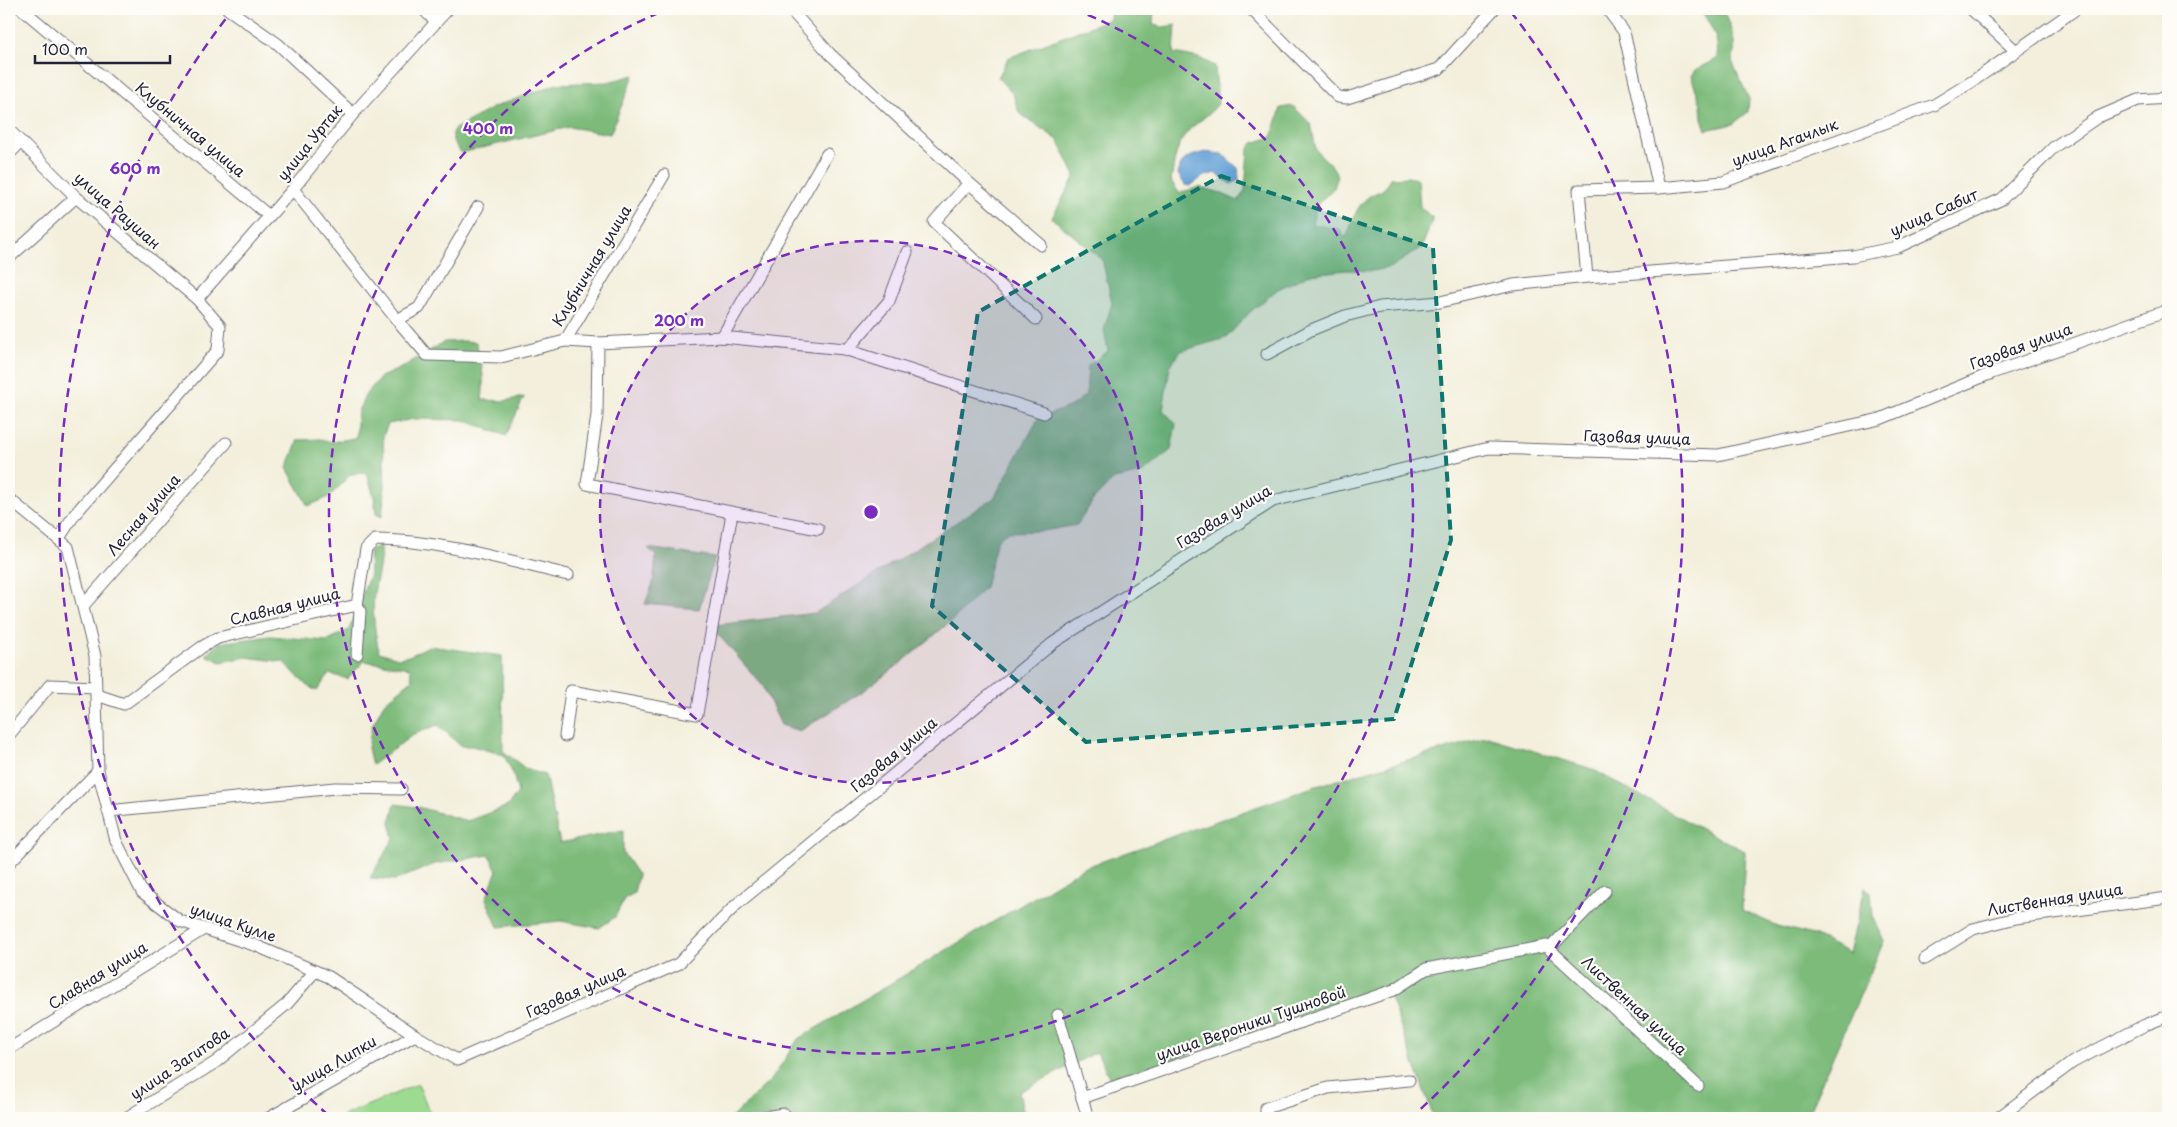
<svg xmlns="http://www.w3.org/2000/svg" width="2177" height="1127" font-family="'Playpen Sans',sans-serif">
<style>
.green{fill:#9cdb90;stroke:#5f7e66}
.forest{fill:#7dbb7a;stroke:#506e5a}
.water{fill:#67a3d8;stroke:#44628a}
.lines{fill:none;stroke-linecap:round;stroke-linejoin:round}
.minor-casing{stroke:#6b6a73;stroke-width:13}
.minor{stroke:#fff;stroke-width:11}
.marked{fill:#0f766e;fill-opacity:0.2;stroke:#0f766e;stroke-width:4;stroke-dasharray:10 6;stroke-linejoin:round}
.ring{fill:none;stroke:#7b2cbf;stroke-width:2.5;stroke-dasharray:9 6}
.labels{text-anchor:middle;stroke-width:4.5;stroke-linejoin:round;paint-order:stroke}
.street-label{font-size:15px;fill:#22223b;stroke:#fdfcf7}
.centre{fill:#7b2cbf;stroke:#fdfcf7;stroke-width:2.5}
.ring-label{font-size:15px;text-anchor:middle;font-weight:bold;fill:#7b2cbf;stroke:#fdfcf7;stroke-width:4.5;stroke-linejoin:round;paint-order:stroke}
</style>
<rect width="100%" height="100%" fill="#fdfcf7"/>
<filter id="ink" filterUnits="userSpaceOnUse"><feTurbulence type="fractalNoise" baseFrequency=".02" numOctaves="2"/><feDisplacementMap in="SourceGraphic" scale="10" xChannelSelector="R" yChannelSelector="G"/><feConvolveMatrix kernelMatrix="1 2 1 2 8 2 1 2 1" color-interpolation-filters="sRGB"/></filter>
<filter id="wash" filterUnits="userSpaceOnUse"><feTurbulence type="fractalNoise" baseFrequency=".0096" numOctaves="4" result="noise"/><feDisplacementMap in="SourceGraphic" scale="20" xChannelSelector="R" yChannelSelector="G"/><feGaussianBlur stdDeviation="1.12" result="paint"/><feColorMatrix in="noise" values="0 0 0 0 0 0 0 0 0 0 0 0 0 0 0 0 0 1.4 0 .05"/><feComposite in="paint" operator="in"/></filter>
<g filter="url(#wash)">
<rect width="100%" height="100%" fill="#f3efdc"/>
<polygon class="green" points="418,1084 432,1118 338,1118"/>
<g class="forest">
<path d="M1111 9H1154L1153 25 1163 27 1176 25 1174 53 1199 58 1215 66 1218 104C1209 115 1199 121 1189 130 1176 143 1174 164 1171 181L1179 193 1199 187 1218 192 1238 201 1245 190 1248 150 1253 143 1272 137 1281 108 1293 106 1311 124 1316 150 1332 166 1338 176 1334 188 1317 205 1312 224 1339 229 1346 238C1351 226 1355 209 1365 200 1376 189 1383 196 1391 178L1407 177 1418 179 1420 207 1433 218 1422 247 1392 267 1374 271 1347 270 1310 274 1278 289 1250 312 1226 338 1181 351 1170 366 1163 410 1176 424 1171 450 1142 473 1114 479 1094 499 1077 525 1043 531 1007 532 997 540 985 587 956 617 901 663 865 690 800 731 781 725 763 686 717 633 716 625 815 613 994 498 1038 419 1071 406 1086 395 1088 366 1108 351 1104 330 1112 303 1102 259 1052 218 1075 176 1058 140 1019 113 1013 94 998 78 1008 58 1110 19Z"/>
<path d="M1700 9H1722C1729 24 1739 44 1732 61L1749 99 1748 112 1733 124 1706 130 1702 118 1701 104 1691 76 1695 70 1716 59C1722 41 1709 23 1700 9Z"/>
<polygon points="634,75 610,134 569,127 461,153 453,141 453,130 494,107 557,84 608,82"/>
<path d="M464 341 476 342C482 362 485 380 482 400L504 401 524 397 506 436 464 420 414 419 388 424 383 436 385 486 382 517 376 514 374 497 367 473 351 474 329 497 308 506 287 468 298 440 320 439 331 442 356 438 358 411 366 394 381 377 401 368 444 342Z"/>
<path d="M380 547C382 564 376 578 374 594 372 615 375 632 379 652L398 658 409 656 429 646 502 656 503 751 526 769 545 775 560 843 623 830V853L638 875 634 893 624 899 615 917 599 928 561 921 498 927 486 899 497 870 489 855 435 864 396 880 370 878 394 838 390 822 395 804 418 807 467 821 508 806 518 792 513 774 504 755 472 746H461L438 725 414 734 372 765 368 748 372 726 384 703 412 680 410 668 364 661 348 679 329 674 317 691 306 685 284 662 246 657 221 662 206 655 219 643 270 636 326 641 349 630 370 574 369 551Z"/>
<polygon points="648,548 715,558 699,609 645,604 653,583 656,556"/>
<polygon points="1488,737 1592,769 1701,829 1745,851 1742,910 1777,926 1813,935 1849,953 1865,888 1871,892 1873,916 1884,941 1806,1118 1434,1118 1386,986 1111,1081 1097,1052 1019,1092 1024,1116 1017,1118 731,1118 772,1079 798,1039 1083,868 1313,787"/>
</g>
<path class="water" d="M1205 152 1222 154 1238 168 1239 180 1231 184 1215 173 1204 176 1190 186 1185 185 1178 174C1182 156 1189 157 1205 152Z"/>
</g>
<g filter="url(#ink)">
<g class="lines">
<defs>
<g id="minor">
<polyline points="22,9 269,216"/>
<polyline points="228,9 278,44 353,114"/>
<polyline points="423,9 436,22"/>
<polyline points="790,9 830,54 969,183 1041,245"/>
<polyline points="1251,9 1338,97 1347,98 1439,69 1494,9"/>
<polyline points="1607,9 1624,32 1659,188 1723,182 1934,105 1973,81 2076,9"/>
<polyline points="1971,9 2016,51"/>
<polyline points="9,130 76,197 197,299 220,326 218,350 75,514 59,538"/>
<polyline points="9,154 21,142"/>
<polyline points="969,183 934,222 1036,319"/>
<polyline points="293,189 397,320 419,308 478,207"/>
<polyline points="9,258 76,197"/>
<polyline points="1587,277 1579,190 1659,188"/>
<polyline points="197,299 293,189 353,114 448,9"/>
<polyline points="397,320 427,355 501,357 565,341 664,175"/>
<polyline points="722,337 827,154"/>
<polyline points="565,341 598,343 722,337 844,349 1044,413"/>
<polyline points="598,343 597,415 587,484 818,529"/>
<polyline points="847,350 889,301 907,252"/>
<polyline points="1267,354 1311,330 1345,316 1380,307 1440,302 1513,285 1587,277 1853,256 1898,247 2002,199 2054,147 2098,117 2138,100 2168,98"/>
<polyline points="9,499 68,547 95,656 98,771 116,841 142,892 180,921 257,946 329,977 415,1035 457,1060 678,964 737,904 1053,643 1273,501 1489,448 1718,455 1880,419 1992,373 2168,310"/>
<polyline points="83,606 226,443"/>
<polyline points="357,654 360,611 357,605"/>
<path d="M97 695 124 704 202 647 218 638 357 605 366 549 375 540C440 540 505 560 568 575"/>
<polyline points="9,735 50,685 95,687"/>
<polyline points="565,736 571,691 697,714 732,513"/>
<polyline points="108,811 335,788 401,789"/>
<polyline points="9,863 98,771"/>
<polyline points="1549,949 1605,891"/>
<polyline points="1925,959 1973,929 2016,918 2168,898"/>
<polyline points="1058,1015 1088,1118"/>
<polyline points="9,1049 204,929"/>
<polyline points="1082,1098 1394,990 1426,969 1546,946 1698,1086"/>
<polyline points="126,1118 216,1062 287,1004 315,971"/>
<polyline points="269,1118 415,1035"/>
<polyline points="756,1118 784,1114 786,1118"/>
<polyline points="1266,1118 1266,1108 1328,1088 1409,1080"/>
<polyline points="1998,1118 2073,1062 2145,1025 2168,1016"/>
</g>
</defs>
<use href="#minor" class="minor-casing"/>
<use href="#minor" class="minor"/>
</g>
</g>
<path class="marked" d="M1221 176 1433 248 1451 540 1394 719 1086 742 932 606 978 312Z"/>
<circle cx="871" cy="512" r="271" fill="#7b2cbf" fill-opacity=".12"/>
<g class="ring">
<circle cx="871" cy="512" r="271"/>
<path d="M1074 9A542 542 0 1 1 668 9"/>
<path d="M328 1115A812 812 0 0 1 231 12M1511 12A812 812 0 0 1 1414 1115"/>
</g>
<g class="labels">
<g class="street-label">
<text transform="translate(190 130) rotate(40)" y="5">Клубничная улица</text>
<text transform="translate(310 143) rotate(-51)" y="5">улица Уртак</text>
<text transform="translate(1785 143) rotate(-20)" y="5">улица Агачлык</text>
<text transform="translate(117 211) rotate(41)" y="5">улица Раушан</text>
<text transform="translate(1934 213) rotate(-24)" y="5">улица Сабит</text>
<text transform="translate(592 266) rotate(-59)" y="5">Клубничная улица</text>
<text transform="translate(2021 347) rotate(-20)" y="5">Газовая улица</text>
<text transform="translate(1637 438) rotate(2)" y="5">Газовая улица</text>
<text transform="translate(144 515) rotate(-49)" y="5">Лесная улица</text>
<text transform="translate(1224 517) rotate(-31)" y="5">Газовая улица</text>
<text transform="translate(285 607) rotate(-14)" y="5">Славная улица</text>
<text transform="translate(894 755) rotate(-40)" y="5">Газовая улица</text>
<text transform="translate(2055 900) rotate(-9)" y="5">Лиственная улица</text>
<text transform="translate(233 923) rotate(19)" y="5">улица Кулле</text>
<text transform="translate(98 976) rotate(-32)" y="5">Славная улица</text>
<text transform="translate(576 992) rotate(-24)" y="5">Газовая улица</text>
<text transform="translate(1634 1006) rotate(43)" y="5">Лиственная улица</text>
<text transform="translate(1251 1024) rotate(-19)" y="5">улица Вероники Тушновой</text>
<text transform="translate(180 1064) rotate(-34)" y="5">улица Загитова</text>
<text transform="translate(334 1064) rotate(-30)" y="5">улица Липки</text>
</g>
</g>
<circle cx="871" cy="512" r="8" class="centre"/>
<g class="ring-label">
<text x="488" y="134">400 m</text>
<text x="135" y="174">600 m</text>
<text x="679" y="326">200 m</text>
</g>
<rect width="2177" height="1127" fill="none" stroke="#fdfcf7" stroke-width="30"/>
<path d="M35 55v8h135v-8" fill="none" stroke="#22223b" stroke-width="2.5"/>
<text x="42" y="55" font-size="15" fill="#22223b" stroke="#fdfcf7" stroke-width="4" paint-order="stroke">100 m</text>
</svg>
